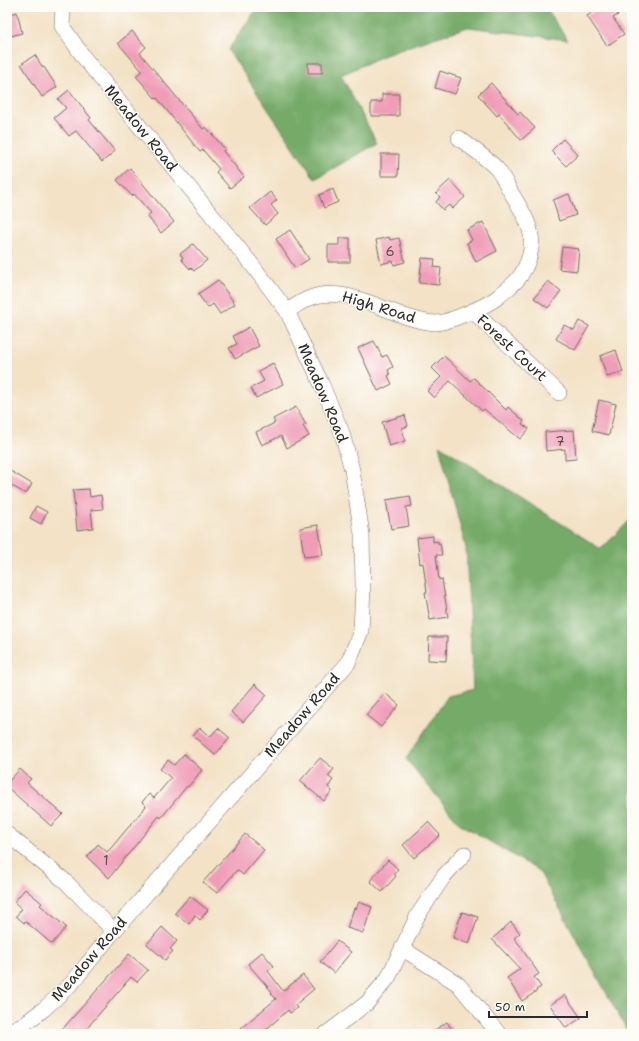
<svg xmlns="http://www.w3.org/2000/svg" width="639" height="1041" font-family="'Shantell Sans',sans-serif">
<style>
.forest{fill:#74aa68;stroke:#506a4a}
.building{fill:#f09db8}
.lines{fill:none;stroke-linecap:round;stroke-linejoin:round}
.street-casing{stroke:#716b61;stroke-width:16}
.street{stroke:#fff;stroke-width:15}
.labels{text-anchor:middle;stroke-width:3;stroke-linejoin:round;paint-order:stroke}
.number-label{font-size:13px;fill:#5c484e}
.street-label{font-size:15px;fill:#2b2b2b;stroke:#fdfcf7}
</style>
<rect width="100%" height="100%" fill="#fdfcf7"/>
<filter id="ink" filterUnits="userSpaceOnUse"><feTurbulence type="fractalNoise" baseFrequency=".025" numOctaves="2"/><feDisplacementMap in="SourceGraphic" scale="8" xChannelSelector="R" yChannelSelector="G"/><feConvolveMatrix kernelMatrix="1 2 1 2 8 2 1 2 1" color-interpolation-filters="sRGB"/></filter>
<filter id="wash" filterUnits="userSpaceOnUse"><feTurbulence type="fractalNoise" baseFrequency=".012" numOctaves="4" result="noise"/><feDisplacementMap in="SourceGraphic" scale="16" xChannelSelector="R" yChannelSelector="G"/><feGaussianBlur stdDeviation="0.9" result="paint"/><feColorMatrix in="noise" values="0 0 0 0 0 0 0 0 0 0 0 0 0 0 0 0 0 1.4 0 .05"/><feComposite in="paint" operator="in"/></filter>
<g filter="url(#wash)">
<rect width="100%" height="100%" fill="#f3e2c6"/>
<g class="forest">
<polygon points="258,7 545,7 568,40 468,27 394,51 341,75 377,143 315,179 228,50"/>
<polygon points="439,445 601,549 632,518 632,1034 629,1034 539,871 459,823 406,759 448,696 473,690 466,548"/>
</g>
<g id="blocks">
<g class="building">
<polygon points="600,7 613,7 618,15 613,18 624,34 607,46 587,16"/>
<polygon points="17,12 22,33 7,37 7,15"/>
<polygon points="132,31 146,47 140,53 203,129 206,127 225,149 223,151 244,177 230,188 216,172 219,169 203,150 200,152 157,98 156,99 136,76 142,71 118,43"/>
<polygon points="35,55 43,68 44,67 57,87 42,97 21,64"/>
<rect x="308" y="63" width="14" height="10"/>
<polygon points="440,71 461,78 455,94 435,88"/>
<polygon points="491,83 518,114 520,112 535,128 521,140 499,114 497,116 478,95"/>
<polygon points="69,90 91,118 89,120 115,151 102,162 76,131 69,136 54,118 66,108 58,99"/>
<polygon points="382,94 399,94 399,116 371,116 371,102 382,102"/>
<polygon points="563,139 578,155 566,166 551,151"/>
<polygon points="381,154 399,154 398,176 381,176"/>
<polygon points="130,168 174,222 161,233 147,216 151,213 134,194 132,196 117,180"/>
<polygon points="450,180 465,197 452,209 449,205 443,210 436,202 440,197 436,193"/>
<polygon points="333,189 338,202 324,208 319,195"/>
<polygon points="270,192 277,200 271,205 278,214 265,225 250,208"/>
<polygon points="569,194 576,215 559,221 553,200"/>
<polygon points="483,222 497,251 476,262 467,243 472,240 467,230"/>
<polygon points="290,230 309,259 295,268 276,239"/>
<polygon points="389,237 390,240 399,238 405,262 394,265 393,261 381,264 376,240"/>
<polygon points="339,238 350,238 350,262 328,262 328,245 339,245"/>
<polygon points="193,244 207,260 194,271 191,268 190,269 181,259 183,258 180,254"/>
<polygon points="562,247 579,249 577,271 559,269"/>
<polygon points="422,258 435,259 434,267 441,268 439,285 419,283"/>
<polygon points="218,280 235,304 220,314 213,304 208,308 198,294"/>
<polygon points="548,281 561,291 548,308 534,298"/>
<polygon points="579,321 589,326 575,350 556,339 564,325 574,330"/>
<polygon points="249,327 259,346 235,359 229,348 237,344 233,336"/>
<polygon points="374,341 382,357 387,355 393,367 388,370 390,375 388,376 392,384 378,391 358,348"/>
<polygon points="616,350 623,372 607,377 600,356"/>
<polygon points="444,356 470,381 474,378 506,410 508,407 524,421 522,424 529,429 520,439 484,409 482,411 450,381 434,398 427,391 441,377 432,368"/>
<polygon points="273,363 283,384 256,398 251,388 264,381 258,371"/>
<polygon points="599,400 616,404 609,435 592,431"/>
<polygon points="296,407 306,425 303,426 309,436 287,448 281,436 262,445 256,432 275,423 273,419"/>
<polygon points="405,415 408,426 402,428 405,441 389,446 382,422"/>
<polygon points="574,430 576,459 565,460 565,449 546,451 545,432"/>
<polygon points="7,469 32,484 26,494 7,483"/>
<polygon points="89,489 90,497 101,495 103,509 91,510 93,528 77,530 73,490"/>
<polygon points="410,496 412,506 406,507 409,526 391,529 386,500"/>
<polygon points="36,506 47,512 41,524 30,518"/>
<polygon points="318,525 323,555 304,557 300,528"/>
<polygon points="433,536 433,542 438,541 438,544 440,543 442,555 436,555 439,580 442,579 448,617 430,620 425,592 427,592 423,563 420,564 417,538"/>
<polygon points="429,637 447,637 446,661 428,660"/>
<polygon points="255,684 267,695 243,722 231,712"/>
<polygon points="385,693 399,705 381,727 366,715"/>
<polygon points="200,728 210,737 218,728 230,738 215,755 193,736"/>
<polygon points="184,754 202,770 188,787 187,786 161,818 159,816 109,878 87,857 98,844 107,852 112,847 146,806 142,802 149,794 154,798 171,778 160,769 168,760 174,765"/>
<polygon points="320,758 334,769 328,776 333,780 328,787 332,791 324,801 300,781"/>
<polygon points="20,769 31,779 27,783 63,814 51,826 7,787 7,783"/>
<polygon points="428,822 440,835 414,858 403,845"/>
<polygon points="245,834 264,850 243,875 237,870 217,893 203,882"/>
<polygon points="388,860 398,869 394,874 396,876 382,892 370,881"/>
<polygon points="25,889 42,903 40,905 66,927 52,944 26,922 24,923 16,916 22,909 14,902"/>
<polygon points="190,896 208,910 200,920 195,915 189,924 175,913"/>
<polygon points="359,902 372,907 363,933 347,928 354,908 356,909"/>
<polygon points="462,912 478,917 469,944 453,938"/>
<polygon points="511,922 520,933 514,938 523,949 522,949 539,974 534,977 541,987 536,990 537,991 522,1001 507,978 520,969 492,939"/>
<polygon points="162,927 177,941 170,949 173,951 165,960 147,944"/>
<polygon points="337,941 351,952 334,973 320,962"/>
<polygon points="262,952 274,966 268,971 283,991 303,975 314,989 295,1005 297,1008 290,1013 288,1010 261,1034 246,1034 241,1028 276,999 271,993 272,992 248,964"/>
<polygon points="129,954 148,970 137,982 131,977 87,1028 94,1034 58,1034"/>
<polygon points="565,995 581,1018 566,1028 550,1005"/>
<polygon points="447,1022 455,1034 429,1034"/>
</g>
</g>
</g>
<g filter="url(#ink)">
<use href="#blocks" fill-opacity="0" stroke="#716b61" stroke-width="1"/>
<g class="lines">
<defs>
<g id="street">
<path d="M287 311C294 307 302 301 310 298 349 282 396 321 435 323 448 323 489 305 499 296 506 290 516 283 521 275 541 242 530 224 512 194 507 186 503 176 497 169 487 158 470 147 459 138"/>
<polyline points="473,311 559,393"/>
<polyline points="7,834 65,881 114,931"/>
<polyline points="403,949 458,984 499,1034"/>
<polyline points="7,1032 24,1024 44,1009 72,983 114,931 348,663 361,631 363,587 362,534 352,470 342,433 322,385 287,311 253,266 85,59 62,26 63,7"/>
<polyline points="326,1034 367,1003 388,978 418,915 444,876 464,854"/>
</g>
</defs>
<use href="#street" class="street-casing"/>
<use href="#street" class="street"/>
</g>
</g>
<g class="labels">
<g class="number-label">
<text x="390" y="256">6</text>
<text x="560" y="446">7</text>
<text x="106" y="865">1</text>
</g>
<g class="street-label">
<text transform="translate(141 128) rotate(51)" y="5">Meadow Road</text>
<text transform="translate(379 307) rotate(17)" y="5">High Road</text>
<text transform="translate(512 348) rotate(43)" y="5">Forest Court</text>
<text transform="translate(323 393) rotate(67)" y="5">Meadow Road</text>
<text transform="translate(302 715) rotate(-49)" y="5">Meadow Road</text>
<text transform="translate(89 959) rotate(-49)" y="5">Meadow Road</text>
</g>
</g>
<rect width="639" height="1041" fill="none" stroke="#fdfcf7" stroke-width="24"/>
<path d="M489 1011v6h98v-6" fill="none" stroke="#2b2b2b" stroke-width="2"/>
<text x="495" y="1011" font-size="12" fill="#2b2b2b" stroke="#fdfcf7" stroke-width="3" paint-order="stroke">50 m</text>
</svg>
